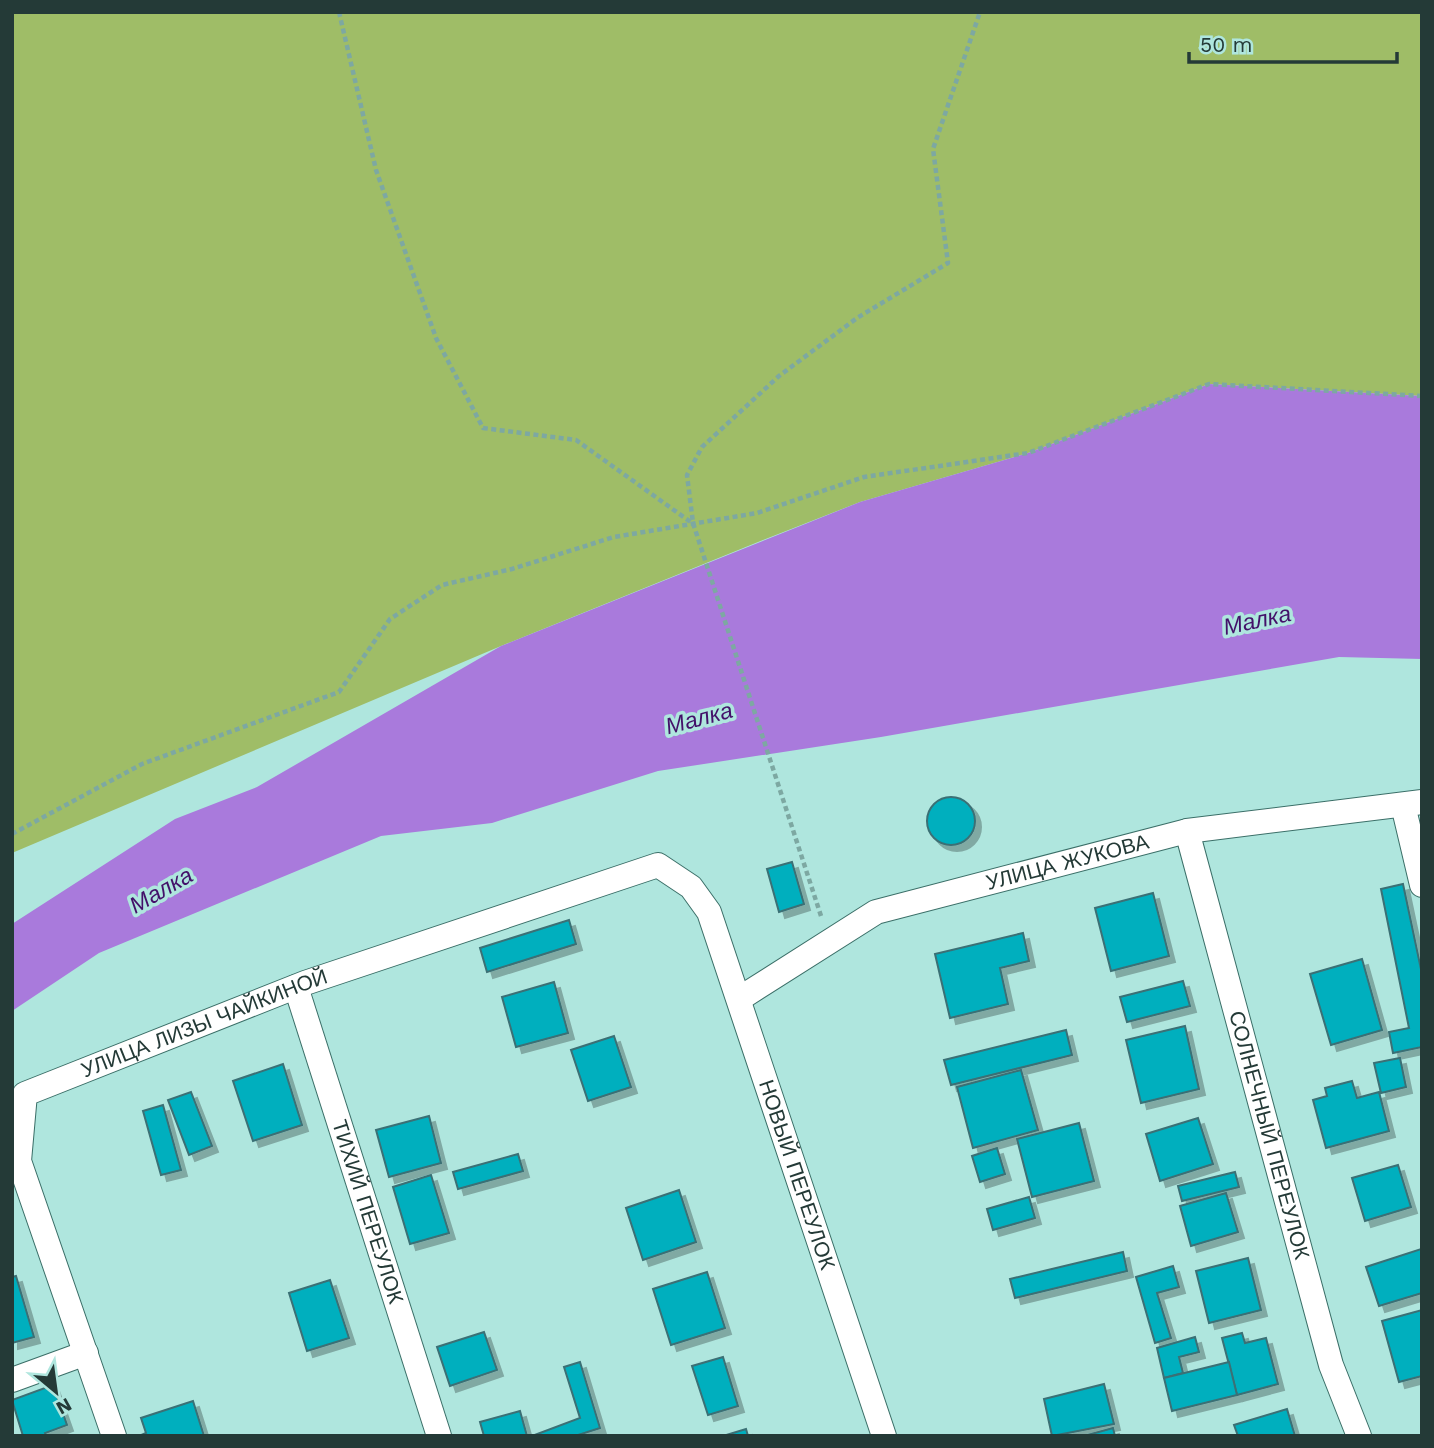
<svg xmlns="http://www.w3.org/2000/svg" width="1434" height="1448" font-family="'Work Sans',sans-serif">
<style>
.green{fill:#9fbd67}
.water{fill:#a97adc}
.building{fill:#00afbe;stroke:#3b7075;stroke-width:2;filter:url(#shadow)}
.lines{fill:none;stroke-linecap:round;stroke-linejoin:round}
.minor-casing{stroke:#3b6f68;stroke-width:26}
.path{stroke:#7da8a2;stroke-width:4.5;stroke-dasharray:5 3.5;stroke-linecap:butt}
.minor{stroke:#fff;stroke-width:24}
.labels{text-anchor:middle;stroke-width:7;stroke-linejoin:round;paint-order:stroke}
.street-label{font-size:21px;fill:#243a37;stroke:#afe6de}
.water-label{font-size:23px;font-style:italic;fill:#431169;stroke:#afe6de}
</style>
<defs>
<filter id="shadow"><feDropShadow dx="6" dy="6" stdDeviation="0" flood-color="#0004"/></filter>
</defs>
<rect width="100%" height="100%" fill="#afe6de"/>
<polygon class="green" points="12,12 1422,12 1422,396 1209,384 1028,453 860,502 763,540 501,646 12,853"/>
<polygon class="water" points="1209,384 1422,396 1422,659 1339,657 881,737 658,771 492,823 381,836 99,953 12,1011 12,924 175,819 257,787 501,646 860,502 1028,453"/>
<g class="building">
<circle cx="951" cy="821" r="24"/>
<polygon points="792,862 804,904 779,912 767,869"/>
<polygon points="1403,884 1422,974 1422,1047 1393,1053 1389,1032 1409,1028 1381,889"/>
<polygon points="1153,893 1169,956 1111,971 1095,908"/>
<polygon points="569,920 576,944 487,972 480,948"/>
<polygon points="1023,933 1029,961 1000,968 1008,1004 950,1018 935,954"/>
<polygon points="1362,959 1382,1030 1331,1045 1310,974"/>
<polygon points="1183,981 1190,1006 1127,1022 1120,997"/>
<polygon points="554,982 568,1033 516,1047 502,997"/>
<polygon points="1185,1026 1199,1089 1141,1103 1126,1040"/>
<polygon points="1066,1030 1072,1055 951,1085 944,1060"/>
<polygon points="614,1036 631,1087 588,1101 571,1050"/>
<polygon points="1400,1058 1406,1087 1381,1093 1374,1063"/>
<polygon points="283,1064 302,1125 253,1141 233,1081"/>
<polygon points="1021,1070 1038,1130 973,1148 957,1087"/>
<polygon points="1352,1081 1357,1098 1379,1092 1389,1131 1326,1148 1313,1100 1327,1096 1325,1088"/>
<polygon points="191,1092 212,1146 189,1155 168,1100"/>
<polygon points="163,1105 181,1170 161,1175 143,1111"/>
<polygon points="429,1116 441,1163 389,1177 376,1130"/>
<polygon points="1198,1118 1213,1164 1160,1181 1146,1134"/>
<polygon points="1079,1123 1094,1181 1032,1197 1017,1139"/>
<polygon points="997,1148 1005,1174 980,1182 972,1156"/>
<polygon points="518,1154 523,1171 458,1189 453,1172"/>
<polygon points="1398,1165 1411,1207 1365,1221 1352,1178"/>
<polygon points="1235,1172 1239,1187 1182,1201 1178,1186"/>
<polygon points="431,1175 449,1233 410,1244 393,1187"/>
<polygon points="679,1190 696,1242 643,1260 626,1208"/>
<polygon points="1226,1193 1238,1232 1191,1246 1180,1206"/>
<polygon points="1029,1197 1035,1218 993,1230 987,1209"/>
<polygon points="1421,1249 1422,1293 1379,1306 1366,1267"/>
<polygon points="1123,1252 1127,1271 1015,1298 1010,1279"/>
<polygon points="1248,1258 1261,1310 1209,1323 1196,1271"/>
<polygon points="1173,1266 1179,1287 1157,1293 1171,1338 1155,1343 1136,1277"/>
<polygon points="707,1272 725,1328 671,1345 653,1289"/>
<polygon points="16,1276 34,1337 12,1343 12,1277"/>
<polygon points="330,1280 349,1338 307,1351 289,1293"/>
<polygon points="1422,1310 1422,1376 1399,1382 1382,1321"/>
<polygon points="484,1332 497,1370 450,1386 437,1347"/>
<polygon points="1242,1333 1245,1343 1266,1338 1278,1384 1237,1395 1222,1338"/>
<polygon points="1195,1337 1199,1352 1179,1357 1183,1373 1164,1378 1157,1348"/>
<polygon points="723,1357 738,1406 708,1415 692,1366"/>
<polygon points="580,1362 600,1428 575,1436 532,1436 580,1418 564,1367"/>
<polygon points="1229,1362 1237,1395 1172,1411 1164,1378"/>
<polygon points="1104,1384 1114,1424 1052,1436 1044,1399"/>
<polygon points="53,1385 67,1425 45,1433 46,1436 23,1436 12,1400"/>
<polygon points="193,1401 204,1436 139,1436 146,1433 141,1418"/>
<polygon points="1287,1409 1295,1436 1238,1436 1234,1425"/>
<polygon points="520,1411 527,1436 484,1436 480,1422"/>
<polygon points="1113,1428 1115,1436 1084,1436"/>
<polygon points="746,1429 748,1436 723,1436"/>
</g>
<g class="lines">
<defs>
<g id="minor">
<polyline points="1403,805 1422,885"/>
<path id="s1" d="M1187 831 1331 1365 1359 1436"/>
<path id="s2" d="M296 987 439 1436"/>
<path id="s3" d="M739 999 876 912 1187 831 1422 802"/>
<polyline points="12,1380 86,1353"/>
<path id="s4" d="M114 1436 19 1161 25 1094 305 983 658 865 691 887 709 912 884 1436"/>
</g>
</defs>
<use href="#minor" class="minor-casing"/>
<g class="path">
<polyline points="339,12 376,170 436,338 483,428 576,440 692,523"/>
<polyline points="12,834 142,764 339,692 390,619 442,585 512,569 614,537 757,513 864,477 1028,453 1209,384 1422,396"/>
<polyline points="821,916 693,523 687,475 702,447 779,376 857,318 948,263 933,149 980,12"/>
</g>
<use href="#minor" class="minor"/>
</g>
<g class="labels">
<g class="street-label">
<text dy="7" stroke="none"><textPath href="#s3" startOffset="360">УЛИЦА ЖУКОВА</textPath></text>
<text dy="7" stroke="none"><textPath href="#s4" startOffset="551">УЛИЦА ЛИЗЫ ЧАЙКИНОЙ</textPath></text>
<text dy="7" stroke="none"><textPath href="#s1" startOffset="315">СОЛНЕЧНЫЙ ПЕРЕУЛОК</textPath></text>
<text dy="7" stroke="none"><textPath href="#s4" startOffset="1379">НОВЫЙ ПЕРЕУЛОК</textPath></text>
<text dy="7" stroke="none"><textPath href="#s2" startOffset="236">ТИХИЙ ПЕРЕУЛОК</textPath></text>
</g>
<g class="water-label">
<text transform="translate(1257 620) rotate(-12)" y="8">Малка</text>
<text transform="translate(699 718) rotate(-15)" y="8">Малка</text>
<text transform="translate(161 890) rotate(-30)" y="8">Малка</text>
</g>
</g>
<rect width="1434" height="1448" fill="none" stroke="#243a37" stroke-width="28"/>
<g transform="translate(56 1392) rotate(151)" stroke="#afe6de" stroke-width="5" paint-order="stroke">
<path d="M0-5L12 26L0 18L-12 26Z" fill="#243a37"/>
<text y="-10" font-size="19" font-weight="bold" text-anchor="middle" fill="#243a37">N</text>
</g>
<path d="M1189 52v10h208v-10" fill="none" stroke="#243a37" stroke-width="3.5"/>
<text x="1200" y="52" font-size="21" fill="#243a37" stroke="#afe6de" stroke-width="5" paint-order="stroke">50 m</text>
</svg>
